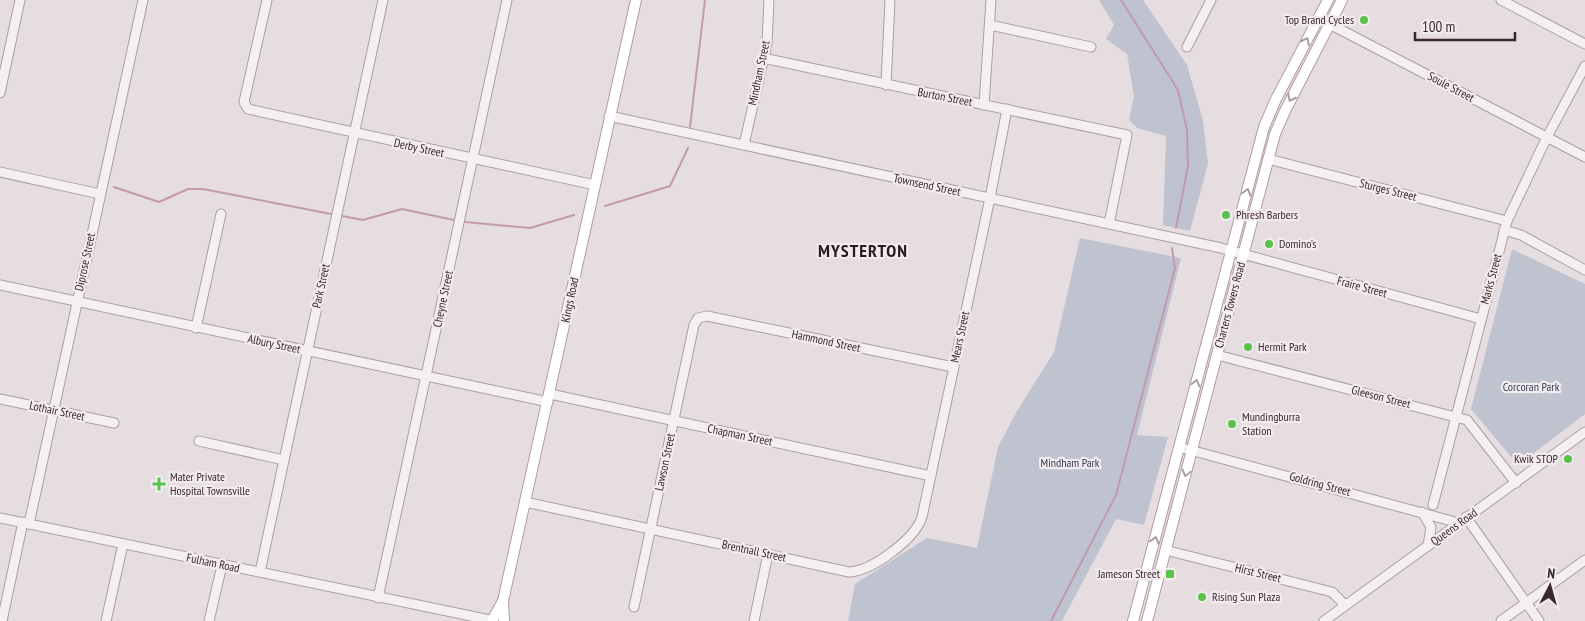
<svg xmlns="http://www.w3.org/2000/svg" width="1585" height="621" font-family="'PT Sans Narrow',sans-serif">
<style>
.green{fill:#bfc3cf}
.lines{fill:none;stroke-linecap:round;stroke-linejoin:round}
.stream{stroke:#c39aad;stroke-width:2}
.minor-casing{stroke:#ab9fa3;stroke-width:11}
.major-casing{stroke:#b09da4;stroke-width:12}
.minor{stroke:#f4eff1;stroke-width:9}
.major{stroke:#fff;stroke-width:10}
.oneway{stroke:#a79ea1}
.poi-dot{fill:#5bc24b;stroke:#f3ecef;stroke-width:2}
.labels{text-anchor:middle;stroke-width:4.5;stroke-linejoin:round;paint-order:stroke}
.poi-label{font-size:12px;fill:#3b282e;stroke:#f3ecef;text-anchor:start}
.street-label{font-size:12px;fill:#3b282e;stroke:#f3ecef}
.park-label{font-size:12px;fill:#363c55;stroke:#f3ecef}
.district-label{font-size:18px;font-weight:bold;letter-spacing:1px;fill:#2b1a20;stroke:#f3ecef}
</style>
<rect width="100%" height="100%" fill="#e5dde0"/>
<g class="green">
<polygon points="1099,0 1143,0 1187,65 1203,121 1208,163 1190,231 1163,225 1166,136 1137,128 1129,120 1134,96 1127,54 1106,39 1114,25"/>
<polygon points="1080,238 1181,258 1137,435 1168,437 1144,525 1116,519 1062,621 848,621 855,584 927,538 977,548 998,447 1017,411 1054,352"/>
<polygon points="1512,249 1585,284 1585,414 1518,465 1471,409"/>
</g>
<g class="lines">
<g class="stream">
<polyline points="1121,0 1178,90 1187,130 1188,166 1176,228"/>
<polyline points="690,127 705,0"/>
<polyline points="114,187 159,202 188,189 203,189 331,214"/>
<polyline points="605,206 670,186 688,148"/>
<polyline points="342,216 363,220 402,209 454,220"/>
<polyline points="465,222 530,228 574,215"/>
<polyline points="1051,621 1116,495 1175,268 1172,248"/>
</g>
<defs>
<g id="minor">
<polyline points="267,0 244,102 248,109 595,185"/>
<polyline points="1501,0 1585,44"/>
<polyline points="1318,18 1585,157"/>
<polyline points="990,25 1091,47"/>
<polyline points="1187,47 1211,0"/>
<polyline points="763,58 1127,135 1109,224"/>
<polyline points="886,85 890,0"/>
<polyline points="0,93 20,0"/>
<polyline points="984,105 991,0"/>
<polyline points="609,116 1221,248 1481,319"/>
<polyline points="744,145 767,43 769,0"/>
<polyline points="1268,159 1507,221"/>
<polyline points="0,172 100,194"/>
<polyline points="1504,230 1521,235 1585,270"/>
<polyline points="0,285 548,402"/>
<polyline points="196,328 221,214"/>
<polyline points="1217,355 1467,420 1516,483"/>
<polyline points="550,394 931,476"/>
<polyline points="0,399 114,423"/>
<polyline points="199,441 284,460"/>
<polyline points="1179,447 1459,523"/>
<path d="M525 502 849 572C872 571 915 539 922 517L990 198 1007 109"/>
<polyline points="1433,505 1507,221 1547,137 1585,66"/>
<polyline points="1422,512 1431,527 1428,546"/>
<polyline points="1466,517 1539,621"/>
<polyline points="0,518 490,620"/>
<polyline points="29,524 143,0"/>
<polyline points="1165,550 1332,592 1345,605"/>
<polyline points="260,572 383,0"/>
<polyline points="378,598 507,0"/>
<polyline points="634,607 694,325 698,318 707,316 953,367"/>
<polyline points="2,621 23,522"/>
<polyline points="106,621 123,544"/>
<polyline points="209,621 222,565"/>
<polyline points="754,621 768,554"/>
<polyline points="1324,621 1585,432"/>
<polyline points="1501,621 1585,560"/>
</g>
<g id="major">
<polyline points="493,619 503,601"/>
<polyline points="504,621 503,601 636,0"/>
<polyline points="1133,621 1264,127 1276,99 1328,0"/>
<polyline points="1147,621 1275,134 1285,111 1342,0"/>
</g>
</defs>
<use href="#minor" class="minor-casing"/>
<use href="#major" class="major-casing"/>
<use href="#minor" class="minor"/>
<use href="#major" class="major"/>
</g>
<defs><path id="oneway-chevron" d="M-2-3.5L2.5 0L-2 3.5" fill="none" stroke-width="1.6" stroke-linecap="round" stroke-linejoin="round" transform="scale(1.25)"/></defs>
<g class="oneway">
<use href="#oneway-chevron" transform="translate(1306 41) rotate(-63)"/>
<use href="#oneway-chevron" transform="translate(1291 98) rotate(117)"/>
<use href="#oneway-chevron" transform="translate(1247 192) rotate(-75)"/>
<use href="#oneway-chevron" transform="translate(1196 383) rotate(-75)"/>
<use href="#oneway-chevron" transform="translate(1186 473) rotate(105)"/>
<use href="#oneway-chevron" transform="translate(1155 540) rotate(-75)"/>
</g>
<g class="poi-dot">
<circle cx="1364" cy="20" r="5"/>
<circle cx="1226" cy="215" r="5"/>
<circle cx="1269" cy="244" r="5"/>
<circle cx="1248" cy="347" r="5"/>
<circle cx="1232" cy="424" r="5"/>
<circle cx="1568" cy="459" r="5"/>
<path d="M156.5 476.5h5v5h5v5h-5v5h-5v-5h-5v-5h5z"/>
<rect x="1165" y="569" width="10" height="10" rx="2.5"/>
<circle cx="1202" cy="597" r="5"/>
</g>
<g class="labels">
<g class="poi-label">
<text x="1354" y="24" text-anchor="end">Top Brand Cycles</text>
<text x="1236" y="219">Phresh Barbers</text>
<text x="1279" y="248">Domino's</text>
<text x="1258" y="351">Hermit Park</text>
<text x="1242" y="421">Mundingburra<tspan x="1242" dy="14">Station</tspan></text>
<text x="1558" y="463" text-anchor="end">Kwik STOP</text>
<text x="170" y="481">Mater Private<tspan x="170" dy="14">Hospital Townsville</tspan></text>
<text x="1160" y="578" text-anchor="end">Jameson Street</text>
<text x="1212" y="601">Rising Sun Plaza</text>
</g>
<g class="street-label">
<text transform="translate(759 73) rotate(-78)" y="4">Mindham Street</text>
<text transform="translate(1451 87) rotate(28)" y="4">Soule Street</text>
<text transform="translate(945 97) rotate(11)" y="4">Burton Street</text>
<text transform="translate(419 148) rotate(12)" y="4">Derby Street</text>
<text transform="translate(927 185) rotate(12)" y="4">Townsend Street</text>
<text transform="translate(1388 190) rotate(14)" y="4">Sturges Street</text>
<text transform="translate(85 262) rotate(-78)" y="4">Diprose Street</text>
<text transform="translate(1491 279) rotate(-75)" y="4">Marks Street</text>
<text transform="translate(321 286) rotate(-78)" y="4">Park Street</text>
<text transform="translate(1362 287) rotate(15)" y="4">Fraire Street</text>
<text transform="translate(443 299) rotate(-78)" y="4">Cheyne Street</text>
<text transform="translate(570 300) rotate(-78)" y="4">Kings Road</text>
<text transform="translate(1230 305) rotate(-75)" y="4">Charters Towers Road</text>
<text transform="translate(960 337) rotate(-78)" y="4">Mears Street</text>
<text transform="translate(826 341) rotate(12)" y="4">Hammond Street</text>
<text transform="translate(274 344) rotate(12)" y="4">Albury Street</text>
<text transform="translate(1381 397) rotate(14)" y="4">Gleeson Street</text>
<text transform="translate(57 411) rotate(12)" y="4">Lothair Street</text>
<text transform="translate(740 435) rotate(12)" y="4">Chapman Street</text>
<text transform="translate(665 462) rotate(-78)" y="4">Lawson Street</text>
<text transform="translate(1320 484) rotate(15)" y="4">Goldring Street</text>
<text transform="translate(1454 527) rotate(-36)" y="4">Queens Road</text>
<text transform="translate(754 551) rotate(12)" y="4">Brentnall Street</text>
<text transform="translate(213 563) rotate(12)" y="4">Fulham Road</text>
<text transform="translate(1258 573) rotate(14)" y="4">Hirst Street</text>
</g>
<g class="park-label">
<text x="1531" y="391">Corcoran Park</text>
<text x="1070" y="467">Mindham Park</text>
</g>
<g class="district-label">
<text x="863" y="257">MYSTERTON</text>
</g>
</g>
<g transform="translate(1550 586) rotate(6)" stroke="#f3ecef" stroke-width="4" paint-order="stroke">
<path d="M0-4L9 19L0 12L-9 19Z" fill="#3b282e"/>
<text y="-8" font-size="14" font-weight="bold" text-anchor="middle" fill="#3b282e">N</text>
</g>
<path d="M1415 32v8h100v-8" fill="none" stroke="#3b282e" stroke-width="2.5"/>
<text x="1422" y="32" font-size="15" fill="#3b282e" stroke="#f3ecef" stroke-width="4" paint-order="stroke">100 m</text>
</svg>
